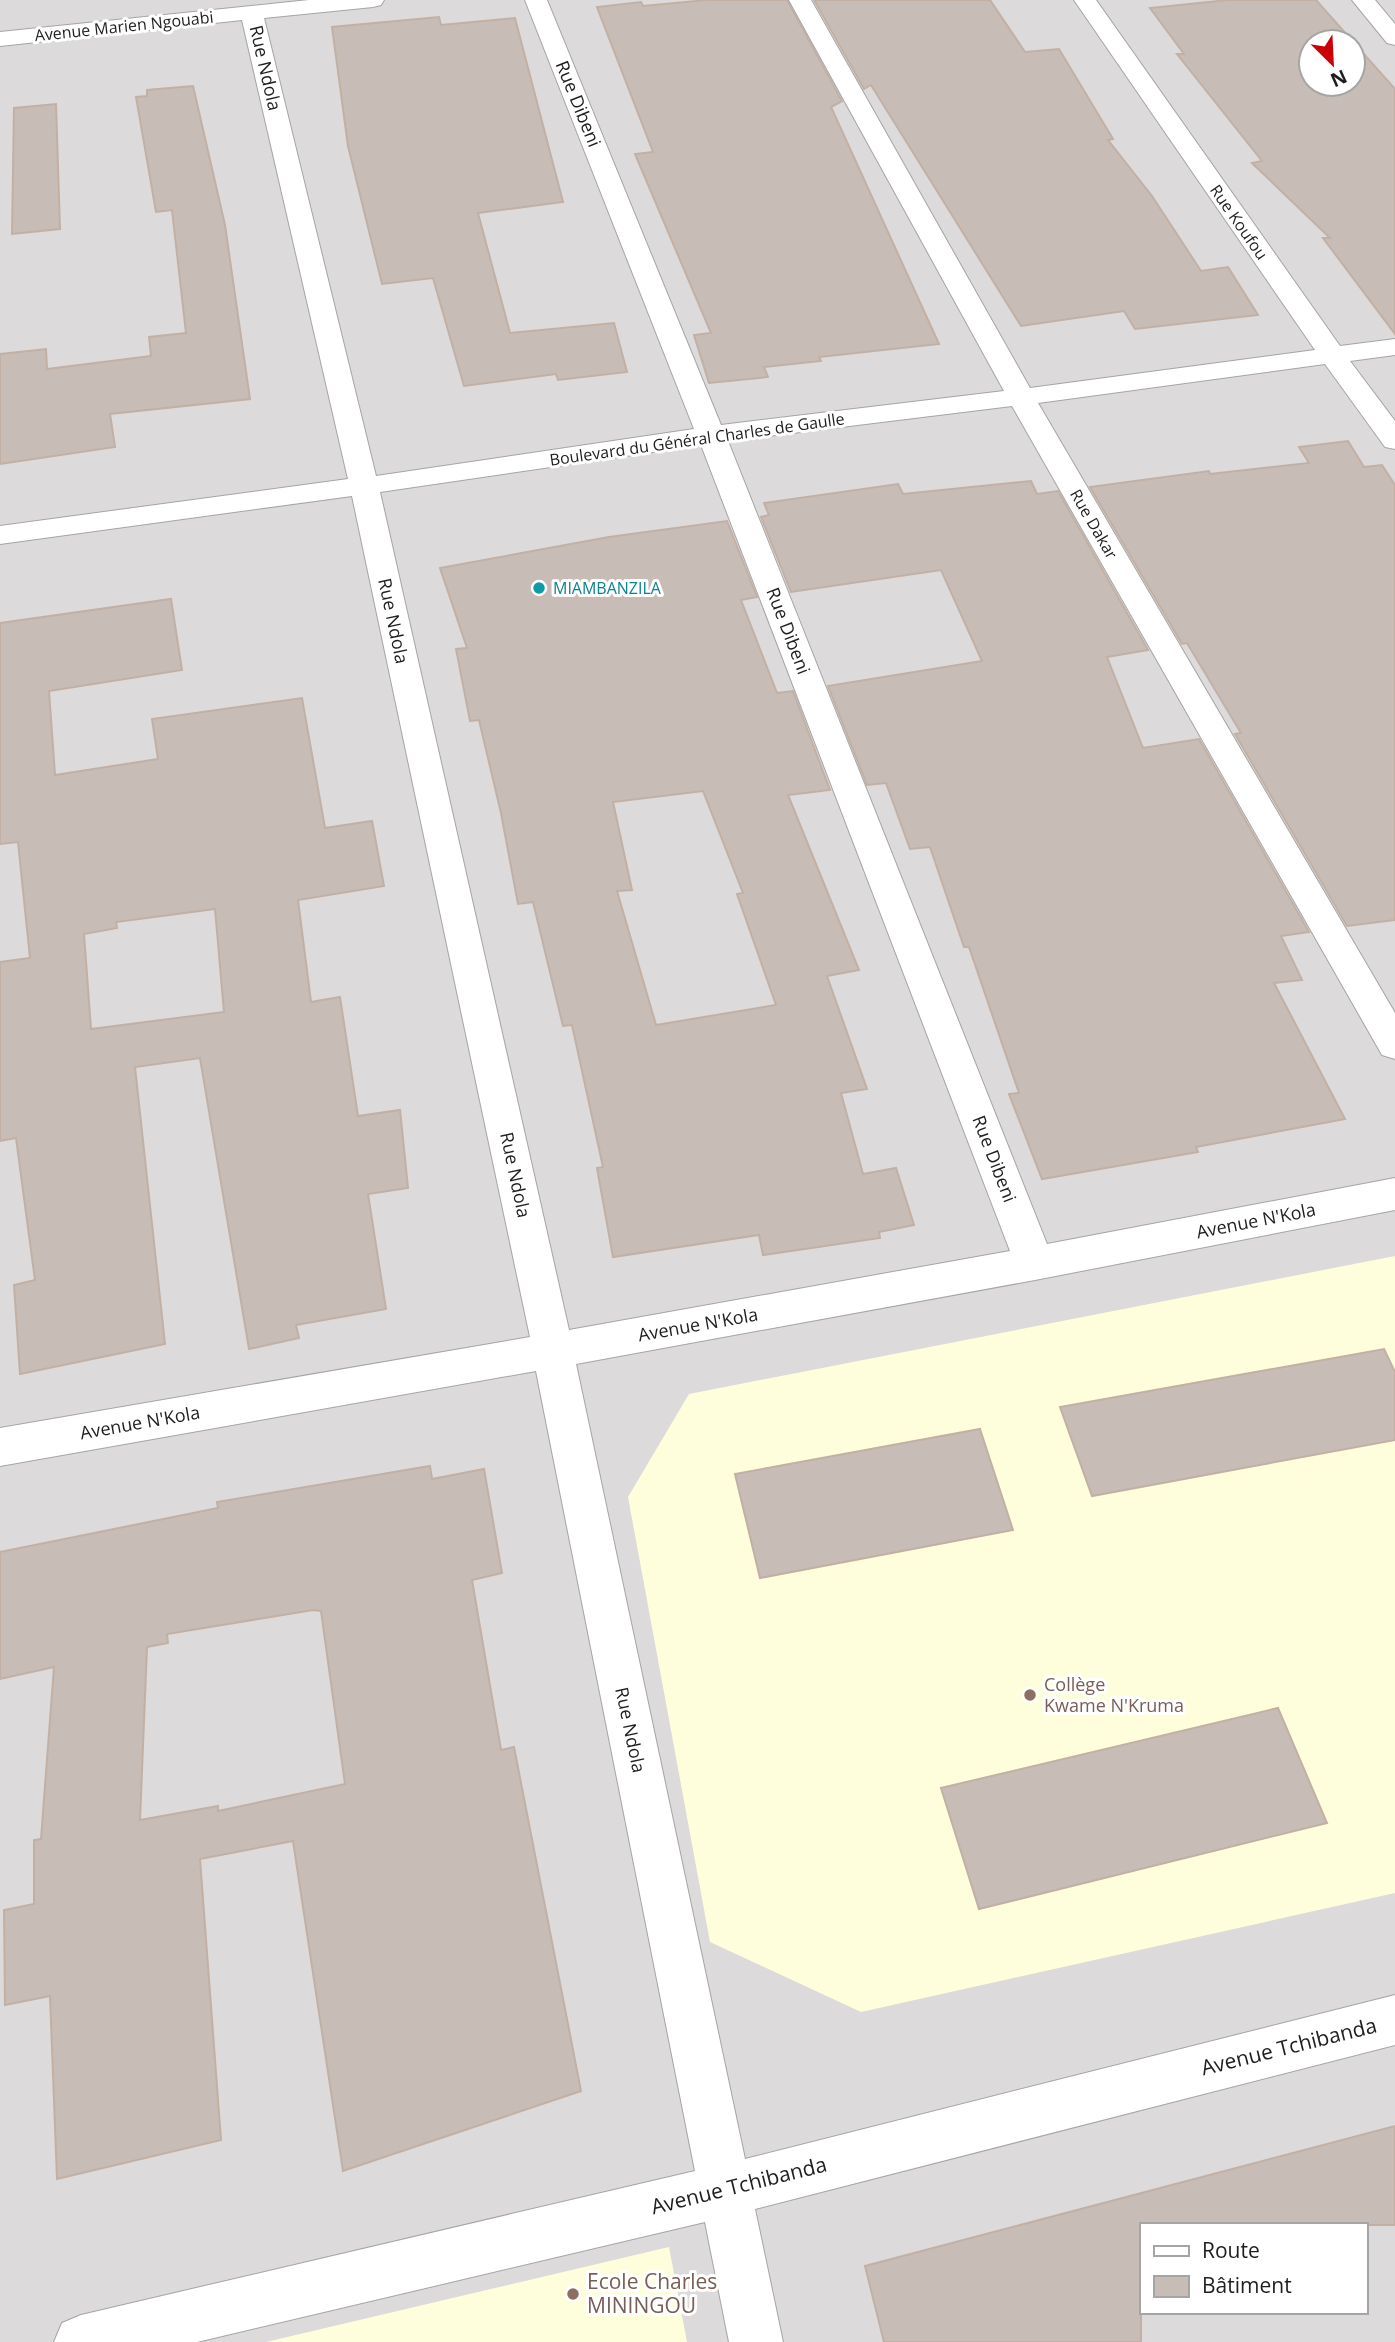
<svg xmlns="http://www.w3.org/2000/svg" width="1395" height="2342" font-family="'Open Sans',sans-serif">
<style>
.residential{fill:#dcdada;fill-rule:evenodd}
.education{fill:#fffedc}
.building{fill:#c7bdb6;stroke:#c2b0a5;stroke-width:2;fill-rule:evenodd}
.lines{fill:none;stroke-linecap:round;stroke-linejoin:round}
.minor-casing{stroke:#a5a5a5;stroke-width:2}
.minor{fill:#fff;fill-rule:evenodd}
.culture-dot{fill:#0f9aa8;stroke:#fff;stroke-width:2.5}
.education-dot{fill:#8d6e63;stroke:#fff;stroke-width:2.5}
.labels{text-anchor:middle;stroke-width:6;stroke-linejoin:round;paint-order:stroke}
.far-street-label{font-size:16px;fill:#1e1e1e;stroke:#fff}
.far-culture-label{font-size:16px;fill:#0d838f;stroke:#fff;text-anchor:start}
.street-label{font-size:18px;fill:#1e1e1e;stroke:#fff}
.education-label{font-size:18px;fill:#785e54;stroke:#fff;text-anchor:start}
.near-street-label{font-size:21px;fill:#1e1e1e;stroke:#fff}
.near-education-label{font-size:21px;fill:#785e54;stroke:#fff;text-anchor:start}
</style>
<rect width="100%" height="100%" fill="#efebe3"/>
<path class="residential" d="M0 0H1395V2342H0ZM1311 42H1353V84H1311ZM1141 2225H1365V2312H1141Z"/>
<g class="education">
<polygon points="1395,1256 1395,1893 861,2012 710,1942 628,1497 689,1394"/>
<polygon points="669,2247 687,2342 266,2342"/>
</g>
<g class="building">
<polygon points="707,0 787,0 842,101 831,107 939,344 819,357 821,361 764,367 768,377 709,383 694,335 711,333 635,154 653,152 597,7 641,2 643,6"/>
<polygon points="814,0 990,0 1025,52 1059,49 1113,139 1108,140 1152,196 1201,271 1228,267 1258,315 1135,329 1124,311 1021,326 871,85 864,89"/>
<path d="M1228 0H1316L1395 89V334L1323 238H1330L1252 163 1262 161 1177 54H1184L1150 8ZM1311 42H1353V84H1311Z"/>
<polygon points="439,17 441,25 515,18 563,202 478,213 510,333 614,323 627,372 558,380 556,374 464,386 433,278 382,284 348,146 332,27"/>
<polygon points="193,86 225,225 250,399 110,414 115,447 0,464 0,354 46,349 47,369 151,356 149,337 186,333 172,210 156,212 136,97 147,96 147,90"/>
<polygon points="56,104 60,229 12,234 14,108"/>
<polygon points="1348,441 1364,467 1382,465 1395,485 1395,920 1347,926 1235,734 1241,733 1187,643 1182,644 1090,487 1209,471 1210,474 1309,463 1299,447"/>
<polygon points="1031,481 1037,494 1058,491 1148,650 1107,657 1143,748 1199,739 1309,932 1281,936 1302,980 1274,983 1345,1119 1196,1147 1198,1152 1042,1179 1009,1094 1019,1093 969,947 964,947 930,847 910,849 886,783 867,785 828,686 982,661 941,570 791,592 761,517 769,515 764,503 898,484 903,494"/>
<path d="M727 521 757 597 741 600 777 693 793 691 830 790 788 795 859 970 827 976 867 1089 841 1093 863 1174 896 1168 914 1225 879 1232 880 1238 763 1255 759 1235 613 1257 597 1168 603 1167 572 1025 563 1026 533 902 518 904 501 813 479 720 470 721 456 649 467 648 440 568 609 537ZM703 791 743 893 737 894 776 1005 656 1025 617 891 632 890 613 802Z"/>
<path d="M171 599 182 670 49 691 55 775 158 759 152 719 302 698 325 828 372 821 384 886 298 900 311 1002 340 997 358 1116 400 1110 408 1188 368 1194 386 1309 296 1325 299 1338 249 1349 200 1058 135 1067 165 1344 20 1374 14 1285 35 1280 16 1138 0 1141V962L30 958 18 842 0 844V623ZM215 909 224 1012 91 1029 84 934 117 928 116 922Z"/>
<polygon points="1384,1349 1395,1372 1395,1440 1092,1496 1060,1407"/>
<polygon points="980,1429 1013,1530 760,1578 735,1474"/>
<path d="M430 1466 432 1479 484 1469 502 1573 472 1580 501 1750 514 1747 581 2091 343 2171 293 1841 200 1859 221 2140 57 2179 50 1996 5 2005 4 1910 34 1904V1840L41 1839 54 1667 0 1679V1552L218 1508 217 1502ZM313 1610 321 1611 345 1784 218 1811V1806L140 1820 147 1647 168 1643 167 1634Z"/>
<polygon points="1278,1708 1327,1823 979,1909 941,1788"/>
<polygon points="1395,2126 1395,2225 1141,2225 1141,2342 884,2342 865,2266"/>
</g>
<g class="lines">
<defs>
<g id="minor">
<path d="M309 0H384L381 5 373 7 264 18 376 476 694 429 525 0H547L721 425 1004 391 789 0H811L1030 388 1315 350 1074 0H1096L1340 346 1395 339V355L1350 361 1395 421V449L1385 447 1325 364 1038 403 1395 1013V1059L1382 1055 1012 406 728 441 1047 1244 1395 1178V1210L1035 1280 576 1364 745 2159 1395 1995V2045L755 2209 783 2342H729L705 2222 197 2342H54L62 2323 81 2315 695 2171 536 1371 0 1466V1428L530 1337 352 496 0 544V526L348 479 242 20 0 46V32ZM701 445 1010 1251 569 1330 380 492Z"/>
<polygon points="1352,0 1375,0 1395,24 1395,45 1387,43"/>
</g>
</defs>
<use href="#minor" class="minor-casing"/>
<use href="#minor" class="minor"/>
</g>
<circle class="culture-dot" cx="539" cy="588" r="7"/>
<g class="education-dot">
<circle cx="1030" cy="1695" r="7"/>
<circle cx="573" cy="2294" r="7"/>
</g>
<g class="labels">
<g class="far-street-label">
<text transform="translate(124 26) rotate(-6)" y="6">Avenue Marien Ngouabi</text>
<text transform="translate(1239 222) rotate(55)" y="6">Rue Koufou</text>
<text transform="translate(697 439) rotate(-8)" y="6">Boulevard du Général Charles de Gaulle</text>
<text transform="translate(1094 524) rotate(60)" y="6">Rue Dakar</text>
</g>
<g class="far-culture-label">
<text x="553" y="594">MIAMBANZILA</text>
</g>
<g class="street-label">
<text transform="translate(265 68) rotate(77)" y="6">Rue Ndola</text>
<text transform="translate(578 104) rotate(68)" y="6">Rue Dibeni</text>
<text transform="translate(393 621) rotate(78)" y="6">Rue Ndola</text>
<text transform="translate(788 631) rotate(69)" y="6">Rue Dibeni</text>
<text transform="translate(994 1159) rotate(69)" y="6">Rue Dibeni</text>
<text transform="translate(515 1175) rotate(78)" y="6">Rue Ndola</text>
<text transform="translate(1256 1221) rotate(-11)" y="6">Avenue N'Kola</text>
<text transform="translate(698 1325) rotate(-10)" y="6">Avenue N'Kola</text>
<text transform="translate(140 1423) rotate(-10)" y="6">Avenue N'Kola</text>
<text transform="translate(630 1730) rotate(78)" y="6">Rue Ndola</text>
</g>
<g class="education-label">
<text x="1044" y="1691">Collège<tspan x="1044" dy="21">Kwame N'Kruma</tspan></text>
</g>
<g class="near-street-label">
<text transform="translate(1289 2047) rotate(-14)" y="7">Avenue Tchibanda</text>
<text transform="translate(739 2186) rotate(-14)" y="7">Avenue Tchibanda</text>
</g>
<g class="near-education-label">
<text x="587" y="2289">Ecole Charles<tspan x="587" dy="24">MININGOU</tspan></text>
</g>
</g>
<rect x="1140" y="2223" width="228" height="91" fill="#ffffff" stroke="#a5a5a5" stroke-width="2"/>
<rect x="1154" y="2246" width="35" height="10" fill="#ffffff" stroke="#a5a5a5" stroke-width="2"/>
<text x="1202" y="2258" font-size="21" fill="#1e1e1e">Route</text>
<rect x="1154" y="2276" width="35" height="21" fill="#c7bdb6" stroke="#a5a5a5" stroke-width="2"/>
<text x="1202" y="2293" font-size="21" fill="#1e1e1e">Bâtiment</text>
<g transform="translate(1332 63) rotate(156)"><circle r="33" fill="#ffffff" stroke="#a5a5a5" stroke-width="2"/>
<path d="M0-5L12 26L0 18L-12 26Z" fill="#cb0007"/>
<text y="-10" font-size="19" font-weight="bold" text-anchor="middle" fill="#1e1e1e">N</text>
</g>
</svg>
